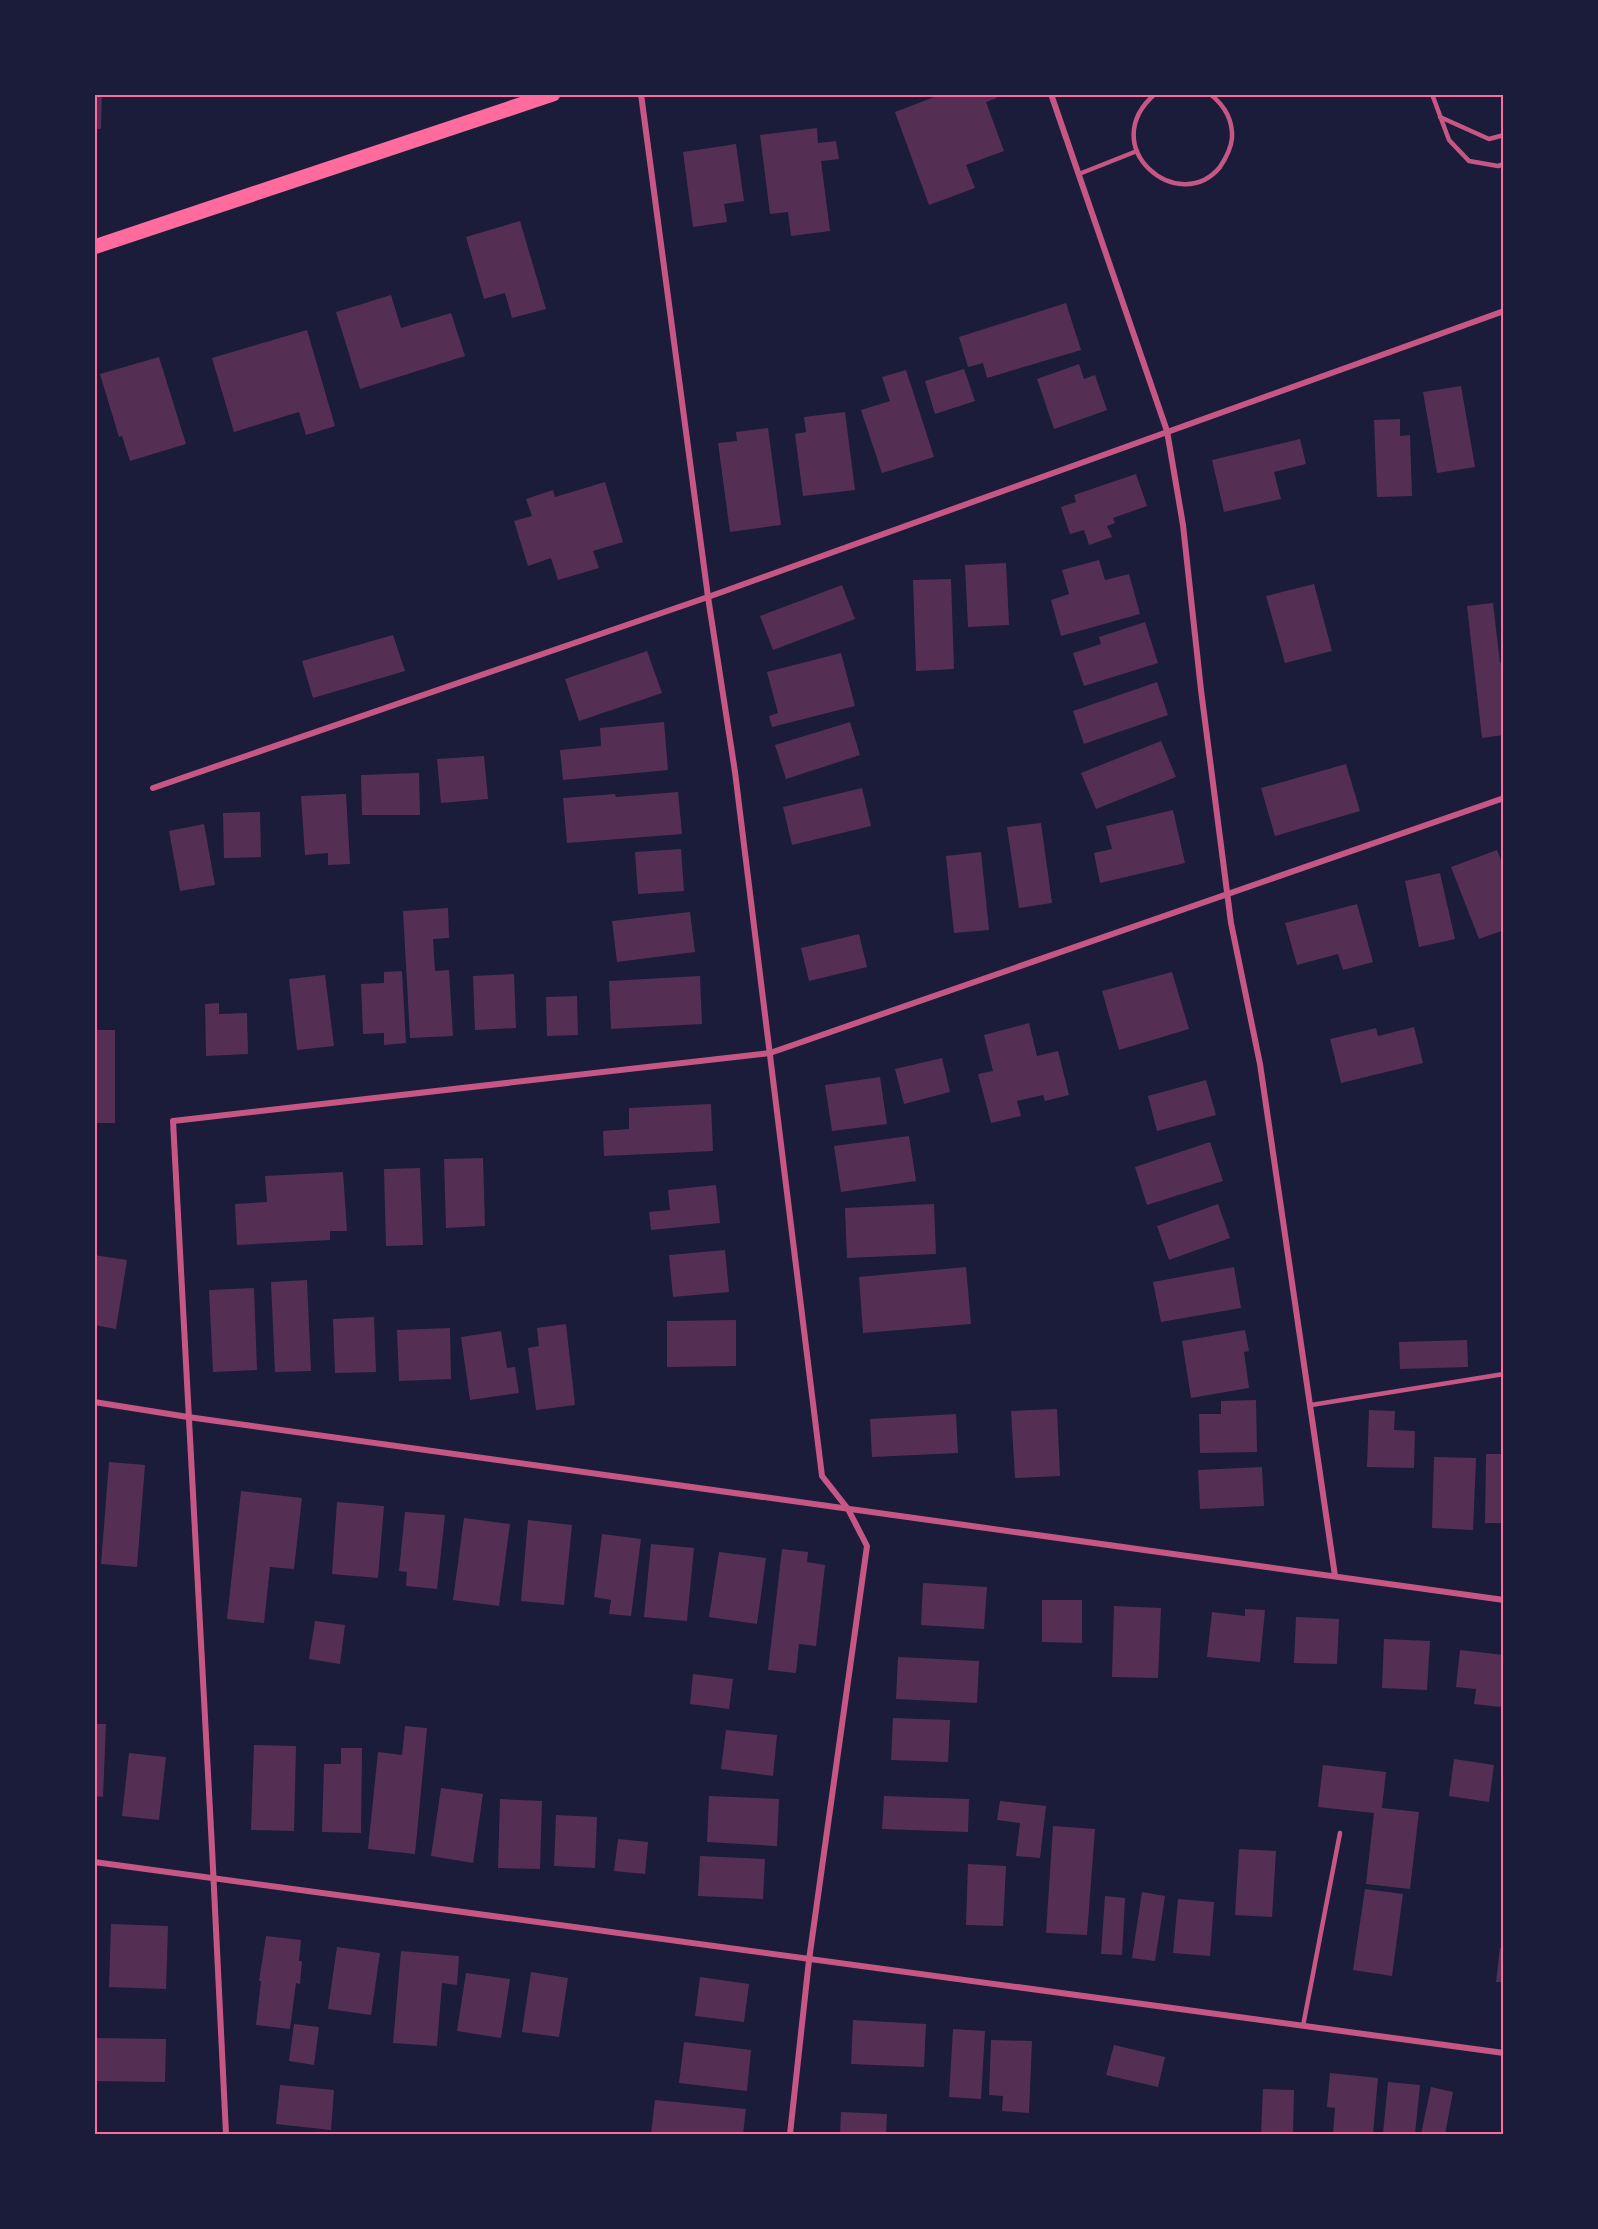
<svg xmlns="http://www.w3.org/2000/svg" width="1598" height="2229" font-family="'Noto Sans',sans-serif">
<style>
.building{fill:#542f53}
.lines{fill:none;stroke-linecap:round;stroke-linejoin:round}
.service{stroke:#c65784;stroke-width:4.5}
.minor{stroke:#c65784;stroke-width:6}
.primary{stroke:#ff6b9d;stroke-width:15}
.neatline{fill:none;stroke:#ff6b9d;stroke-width:2}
</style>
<rect width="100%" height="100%" fill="#1b1b3a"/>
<g class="building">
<polygon points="94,94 102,94 101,129 94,129"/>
<polygon points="942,94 995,94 997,98 986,102 1004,151 966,165 975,188 929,205 895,112"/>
<polygon points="817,128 818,143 836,141 839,159 821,161 830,231 791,236 788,212 770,214 760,135"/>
<polygon points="736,144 744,201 724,204 727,222 693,227 683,152"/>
<polygon points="520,221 546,309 512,318 505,293 484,299 466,237"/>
<polygon points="391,295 401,328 451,313 465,356 360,389 336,312"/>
<polygon points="1066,303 1081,350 987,378 983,363 968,367 959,337"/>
<polygon points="307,330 335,426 306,435 299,412 234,432 212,358"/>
<polygon points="159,357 186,444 130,461 122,436 119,437 100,374"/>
<polygon points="1079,364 1084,379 1095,375 1107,410 1054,429 1037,379"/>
<polygon points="964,369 975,401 935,414 925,381"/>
<polygon points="906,370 934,457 882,473 861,410 890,401 882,377"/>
<polygon points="1461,386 1475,467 1437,473 1423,392"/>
<polygon points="845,412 855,490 803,496 795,434 806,432 804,417"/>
<polygon points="1400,419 1400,436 1410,435 1412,496 1377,497 1374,420"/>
<polygon points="768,428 781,525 730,532 718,443 737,441 736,432"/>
<polygon points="1300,439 1306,464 1274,472 1281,499 1224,512 1212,460"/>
<polygon points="1136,474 1147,506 1113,518 1115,523 1107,526 1112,537 1089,545 1084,530 1070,534 1061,507 1076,502 1074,495"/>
<polygon points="605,482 623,542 593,551 599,568 558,580 551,558 528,566 514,521 532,516 526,499 553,490 555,497"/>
<polygon points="1099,560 1105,580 1129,574 1140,614 1061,636 1051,600 1069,594 1062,570"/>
<polygon points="1006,563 1009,625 968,627 965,565"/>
<polygon points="951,579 954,669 916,671 913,580"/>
<polygon points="1314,584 1332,651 1285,663 1266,596"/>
<polygon points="842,585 855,619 773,650 760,616"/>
<polygon points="1493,603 1500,663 1504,663 1504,735 1482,738 1467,606"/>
<polygon points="1145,622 1158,663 1084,686 1073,653 1101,644 1099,637"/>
<polygon points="393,635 405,671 313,698 302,661"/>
<polygon points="647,651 662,693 579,721 565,679"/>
<polygon points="841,653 855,706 772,727 769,716 778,713 767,672"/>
<polygon points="1157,682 1168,715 1084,744 1073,711"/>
<polygon points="664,722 668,770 563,780 560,750 601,746 600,728"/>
<polygon points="850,722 860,755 786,779 775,745"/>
<polygon points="1161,741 1176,777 1096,809 1081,773"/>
<polygon points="484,756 488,799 441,803 437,759"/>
<polygon points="1346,764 1360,811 1275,836 1261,788"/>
<polygon points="419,773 420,815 362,815 361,775"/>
<polygon points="862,788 871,826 792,845 783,807"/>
<polygon points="678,792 682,834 567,843 563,798 615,794 616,797"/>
<polygon points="346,794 350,864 328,865 328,853 305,855 301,796"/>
<polygon points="1173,810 1185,863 1100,883 1094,853 1112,849 1106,826"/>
<polygon points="260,812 261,857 224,858 223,813"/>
<polygon points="1041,823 1052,903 1019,908 1007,827"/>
<polygon points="204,824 215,885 180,891 169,831"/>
<polygon points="681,849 684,891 638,894 635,852"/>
<polygon points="1497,850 1504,868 1504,930 1479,939 1451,867"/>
<polygon points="981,852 989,930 954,933 946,856"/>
<polygon points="1440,873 1455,939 1419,947 1405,881"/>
<polygon points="1357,904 1373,962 1343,970 1338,954 1297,965 1285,923"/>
<polygon points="448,908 449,938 433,939 435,971 449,970 453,1036 410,1038 403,911"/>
<polygon points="690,912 695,952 617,962 612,921"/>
<polygon points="859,934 867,967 809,981 801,948"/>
<polygon points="402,971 406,1043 384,1045 384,1033 363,1034 361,984 384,983 384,972"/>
<polygon points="1172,972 1189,1029 1119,1050 1102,991"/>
<polygon points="514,974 516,1028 475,1030 473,976"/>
<polygon points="325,975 334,1046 297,1050 289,979"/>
<polygon points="700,976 702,1024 611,1029 609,981"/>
<polygon points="577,996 578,1035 547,1036 546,997"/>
<polygon points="219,1003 219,1014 247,1013 248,1054 206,1056 205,1004"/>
<polygon points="1029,1023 1037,1056 1058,1051 1069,1095 1045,1101 1043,1095 1017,1101 1021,1116 991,1123 978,1074 993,1071 984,1035"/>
<polygon points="1414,1027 1423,1063 1341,1083 1330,1039 1376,1028 1378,1036"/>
<rect x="94" y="1030" width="21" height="93"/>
<polygon points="942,1058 950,1092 904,1104 895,1069"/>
<polygon points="880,1077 887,1124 832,1131 825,1085"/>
<polygon points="1206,1080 1216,1115 1157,1131 1148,1096"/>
<polygon points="711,1104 713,1151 604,1156 603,1131 629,1129 629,1108"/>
<polygon points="909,1136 916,1181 841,1192 834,1146"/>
<polygon points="1210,1142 1223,1181 1147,1205 1135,1167"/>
<polygon points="483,1158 485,1226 446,1228 444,1159"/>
<polygon points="420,1168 423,1245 386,1246 384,1169"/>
<polygon points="343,1172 347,1231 330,1231 330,1240 237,1245 235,1204 267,1202 265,1176"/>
<polygon points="716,1185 720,1223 651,1230 649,1212 670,1210 668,1190"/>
<polygon points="934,1204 936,1254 847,1258 845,1208"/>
<polygon points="1218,1204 1230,1238 1169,1260 1157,1226"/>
<polygon points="725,1250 729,1292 673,1297 669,1255"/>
<polygon points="94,1255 127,1260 116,1329 94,1325"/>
<polygon points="966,1267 971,1324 863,1333 859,1277"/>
<polygon points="1234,1267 1241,1308 1161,1322 1153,1282"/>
<polygon points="307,1280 311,1371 275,1372 271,1282"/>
<polygon points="254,1288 257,1370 213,1372 209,1290"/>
<polygon points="374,1317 376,1372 335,1373 333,1319"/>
<polygon points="736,1320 736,1366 667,1367 667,1321"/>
<polygon points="566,1324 575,1405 536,1410 528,1348 539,1346 537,1328"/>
<polygon points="450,1328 451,1379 399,1381 397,1330"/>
<polygon points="1245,1330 1249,1351 1244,1352 1249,1388 1191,1398 1182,1341"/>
<polygon points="501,1331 507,1368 515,1367 519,1393 470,1400 461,1337"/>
<polygon points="1467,1340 1468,1367 1400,1369 1399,1342"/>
<polygon points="1256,1400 1257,1452 1200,1453 1199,1414 1221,1414 1221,1401"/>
<polygon points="1057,1409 1060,1476 1015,1478 1011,1411"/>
<polygon points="1369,1410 1395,1411 1394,1430 1415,1431 1414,1468 1367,1467"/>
<polygon points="956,1414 958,1453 872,1457 870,1419"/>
<polygon points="1486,1454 1504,1454 1504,1523 1485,1523"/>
<polygon points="1434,1457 1476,1458 1473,1530 1432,1528"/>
<polygon points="109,1462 145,1465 137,1567 101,1564"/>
<polygon points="1262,1467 1264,1506 1200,1509 1198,1470"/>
<polygon points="241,1491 302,1498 294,1569 270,1567 264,1623 227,1619"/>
<polygon points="337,1502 384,1506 378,1578 332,1574"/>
<polygon points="405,1512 445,1515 437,1589 406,1586 407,1572 399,1571"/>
<polygon points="464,1518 510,1524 499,1606 453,1600"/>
<polygon points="528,1520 572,1525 564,1605 521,1601"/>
<polygon points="602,1534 641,1539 631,1616 609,1614 611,1600 594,1597"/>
<polygon points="651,1544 694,1548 687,1621 644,1617"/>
<polygon points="782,1549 808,1552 807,1562 825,1565 816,1646 799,1644 796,1673 768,1670"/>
<polygon points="719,1552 766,1558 757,1624 709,1617"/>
<polygon points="923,1583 987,1587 984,1629 921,1625"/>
<polygon points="1042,1600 1082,1600 1082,1643 1042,1642"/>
<polygon points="1114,1606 1161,1608 1158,1678 1112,1677"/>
<polygon points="1245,1609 1265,1610 1260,1662 1207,1657 1212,1612 1245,1616"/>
<polygon points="1296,1617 1339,1619 1337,1664 1294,1663"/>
<polygon points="315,1621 345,1625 340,1664 309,1659"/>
<polygon points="1384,1639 1430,1641 1427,1690 1382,1688"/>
<polygon points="1460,1650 1504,1655 1502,1707 1474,1704 1476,1689 1456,1687"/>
<polygon points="898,1657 979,1661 977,1703 896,1699"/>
<polygon points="693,1674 733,1679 729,1709 690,1704"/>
<polygon points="893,1718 950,1720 948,1762 891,1760"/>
<polygon points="94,1724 106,1724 103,1797 94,1796"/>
<polygon points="405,1726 427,1728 415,1854 368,1849 378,1752 402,1755"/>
<polygon points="726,1730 777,1735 773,1776 721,1769"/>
<polygon points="254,1745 296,1746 294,1831 251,1830"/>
<polygon points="341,1748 362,1748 361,1833 322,1832 324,1764 341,1764"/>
<polygon points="129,1753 166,1757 159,1820 122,1816"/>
<polygon points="1454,1759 1494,1765 1489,1802 1449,1796"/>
<polygon points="1323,1765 1386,1772 1382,1808 1419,1812 1410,1889 1366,1884 1374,1813 1318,1807"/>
<polygon points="441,1788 483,1794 473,1863 431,1856"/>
<polygon points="709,1796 779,1799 777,1846 707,1842"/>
<polygon points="884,1796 969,1799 968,1832 882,1829"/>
<polygon points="500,1799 542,1801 540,1869 498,1868"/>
<polygon points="1000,1801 1046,1806 1040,1858 1016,1856 1020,1823 997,1820"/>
<polygon points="556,1815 597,1817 595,1868 554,1866"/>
<polygon points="1053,1826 1095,1829 1087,1935 1046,1933"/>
<polygon points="618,1839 648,1842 645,1874 614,1871"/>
<polygon points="1239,1849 1276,1851 1272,1917 1235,1915"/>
<polygon points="700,1856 765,1859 763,1899 698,1896"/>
<polygon points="968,1864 1006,1866 1003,1926 966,1925"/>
<polygon points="1365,1889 1403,1894 1392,1976 1353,1970"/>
<polygon points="1142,1892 1165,1896 1155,1961 1132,1958"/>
<polygon points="1105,1896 1125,1898 1122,1955 1101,1954"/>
<polygon points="1178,1899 1214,1902 1210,1956 1173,1953"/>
<polygon points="111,1924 168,1926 166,1989 109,1987"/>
<polygon points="266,1936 301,1940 299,1961 302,1961 300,1984 296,1983 290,2029 256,2025 261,1981 259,1981"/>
<polygon points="337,1947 380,1953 371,2015 328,2009"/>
<polygon points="1500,1948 1504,1949 1504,1982 1496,1982"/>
<polygon points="401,1951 459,1956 457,1985 442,1983 437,2046 393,2043"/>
<polygon points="531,1972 568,1978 559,2037 522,2032"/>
<polygon points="466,1973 510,1979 501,2038 457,2031"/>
<polygon points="700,1977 749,1984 744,2022 695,2016"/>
<polygon points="853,2020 926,2024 924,2067 851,2064"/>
<polygon points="294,2024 319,2027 314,2065 289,2061"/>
<polygon points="953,2029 985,2031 981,2099 949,2097"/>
<polygon points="94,2038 166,2039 165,2082 94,2081"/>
<polygon points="991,2040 1032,2041 1029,2113 1002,2111 1003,2096 989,2095"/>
<polygon points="684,2042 751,2050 747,2091 679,2083"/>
<polygon points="1114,2045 1165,2057 1158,2087 1106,2075"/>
<polygon points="1330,2073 1378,2078 1373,2134 1333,2134 1335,2108 1327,2107"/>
<polygon points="1388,2082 1420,2085 1415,2134 1383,2134"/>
<polygon points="280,2085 334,2090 331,2130 276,2124"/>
<polygon points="1431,2087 1453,2092 1445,2134 1421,2134"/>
<polygon points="1263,2089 1294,2090 1293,2134 1261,2134"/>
<polygon points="655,2100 746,2109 743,2134 651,2134"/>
<polygon points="841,2112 887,2114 886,2134 840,2134"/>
</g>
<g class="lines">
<g class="service">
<path d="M1155 94C1094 147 1179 217 1220 167 1226 158 1231 149 1232 138 1233 120 1224 105 1210 94"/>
<polyline points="1432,94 1449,140 1469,161 1498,166 1504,164"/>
<polyline points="1440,117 1489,139 1504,135"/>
<polyline points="1079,174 1137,151"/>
<polyline points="1311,1405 1504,1374"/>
<polyline points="1303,2026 1340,1833"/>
</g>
<g class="minor">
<polyline points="641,94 708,597 735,772 822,1476 848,1509 867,1546 809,1960 790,2134"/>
<polyline points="1051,94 1167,431 1183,525 1201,690 1231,923 1260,1064 1335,1576"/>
<polyline points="153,788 708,597 1504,311"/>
<polyline points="94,1402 188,1417 1504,1600"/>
<polyline points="94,1862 1504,2053"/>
<polyline points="226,2134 212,1848 173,1121 770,1053 1504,798"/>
</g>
<polyline class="primary" points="94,247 553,94"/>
</g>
<rect width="1598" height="2229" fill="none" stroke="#1b1b3a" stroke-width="192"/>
<rect x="96" y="96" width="1406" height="2037" class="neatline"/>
</svg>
